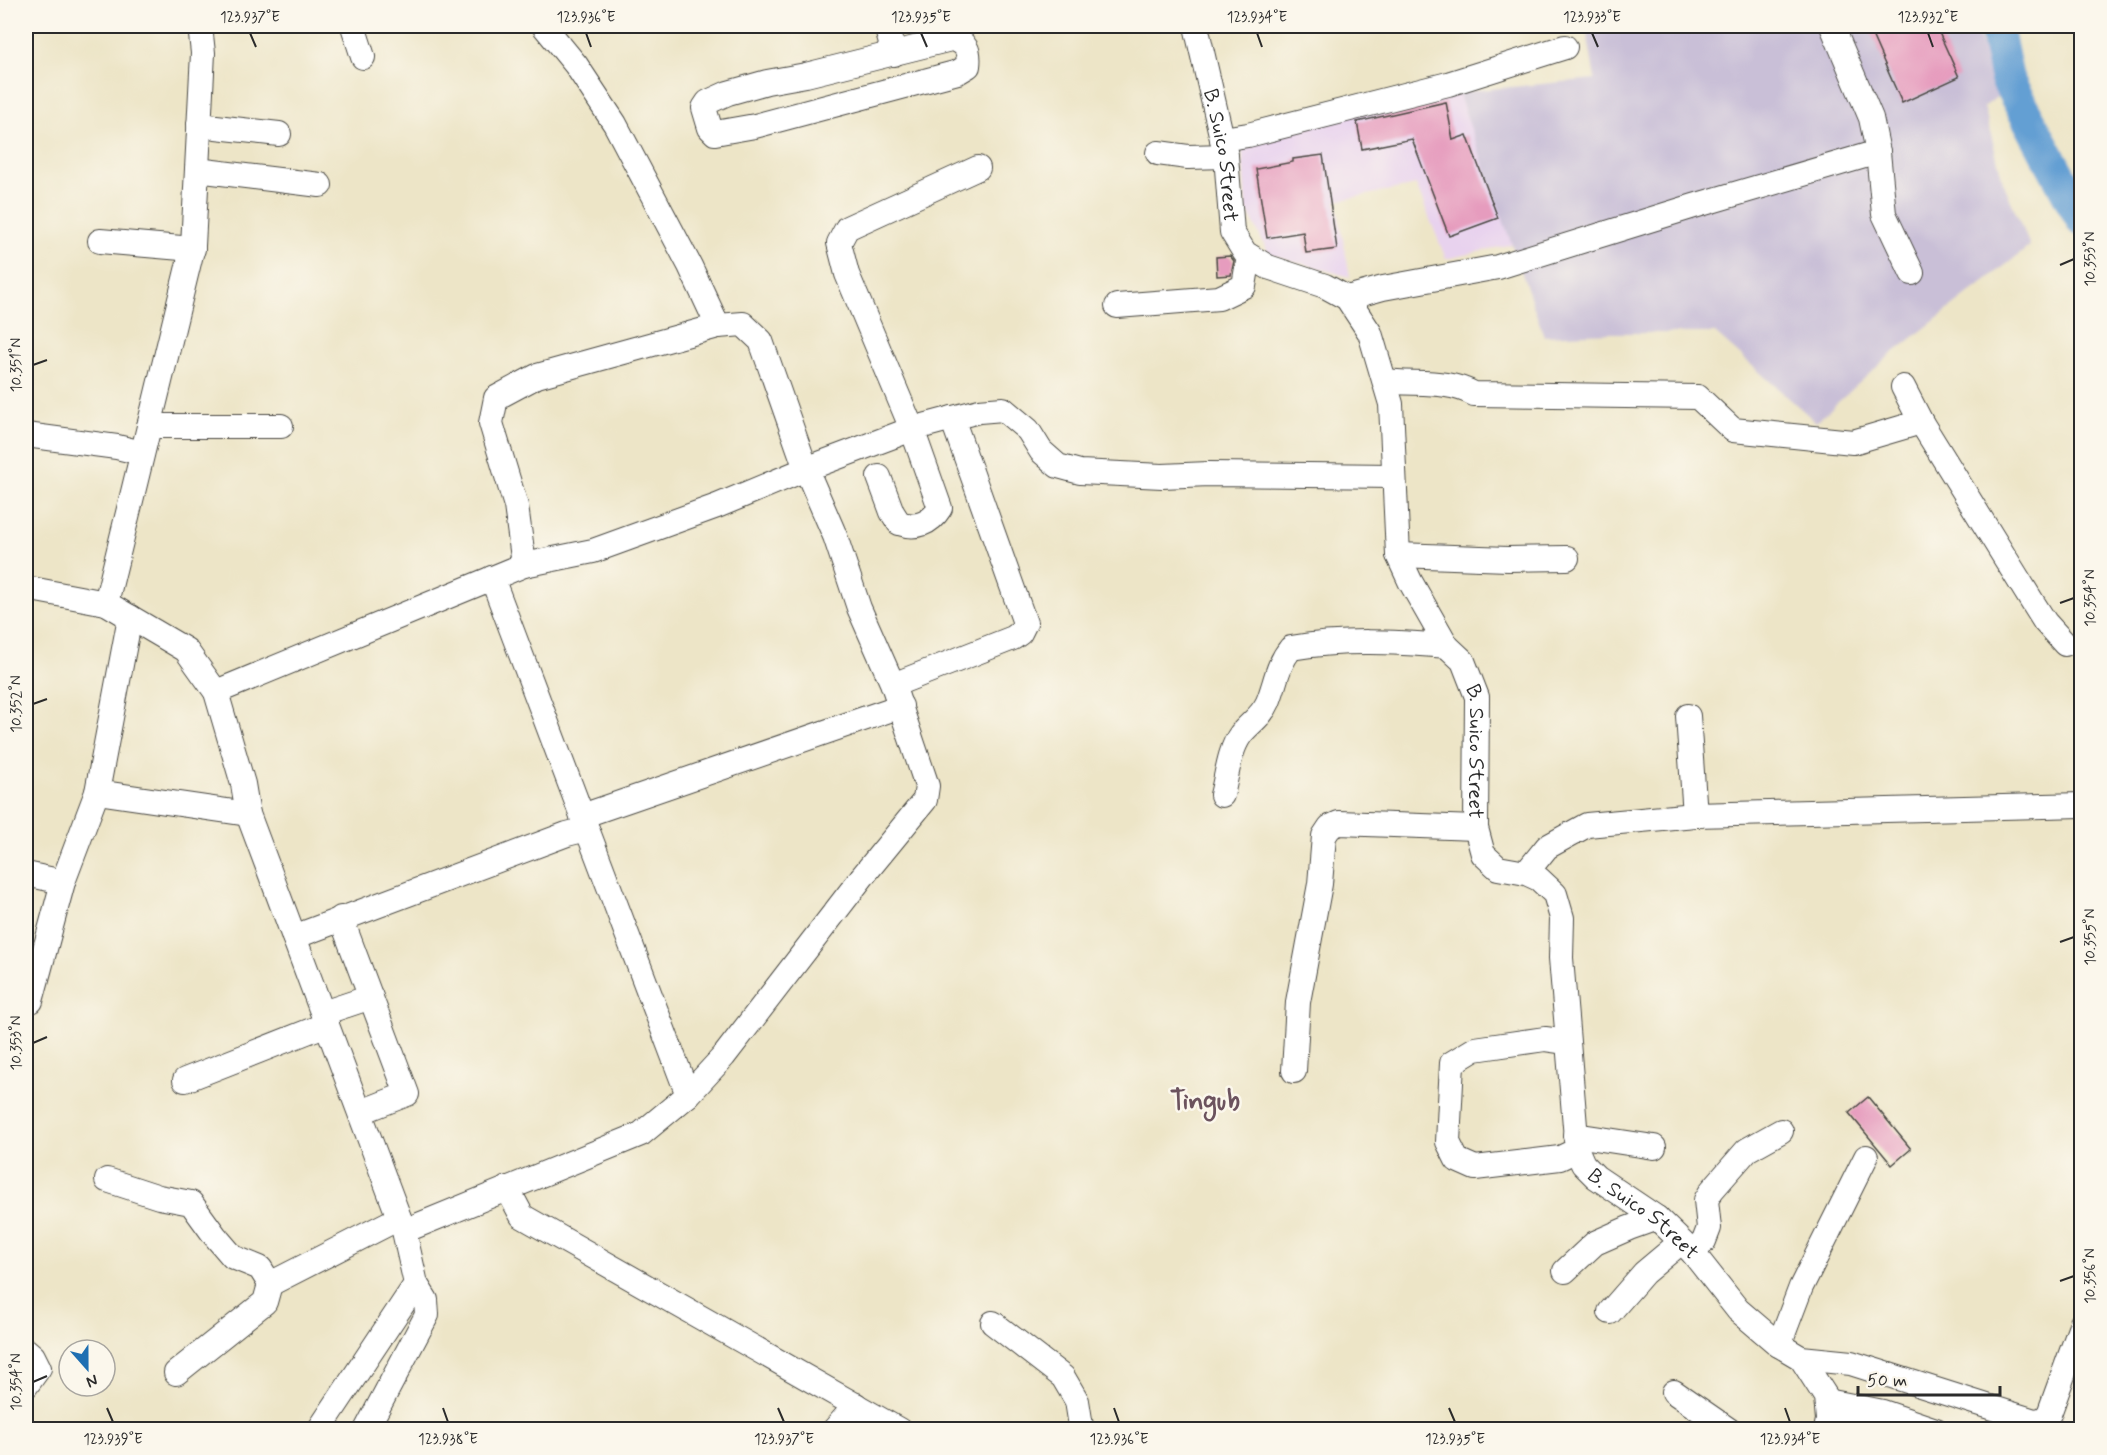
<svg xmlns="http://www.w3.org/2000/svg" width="2107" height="1455" font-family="Mynerve,sans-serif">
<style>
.built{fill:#e8d2ee}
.industrial{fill:#c9bfd7}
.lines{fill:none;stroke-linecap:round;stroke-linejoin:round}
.river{stroke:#639fd3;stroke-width:34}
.building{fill:#e69cbe}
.minor-casing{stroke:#484742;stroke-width:26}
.minor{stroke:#fff;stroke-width:24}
.ticks{fill:none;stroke:#2b2b2b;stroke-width:2}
.labels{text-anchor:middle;stroke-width:5;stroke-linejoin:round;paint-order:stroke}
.street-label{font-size:21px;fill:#2b2b2b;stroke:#fbf7ec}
.district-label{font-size:27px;font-weight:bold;fill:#6c535e;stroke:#fbf7ec}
.neatline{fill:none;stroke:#2b2b2b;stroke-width:2}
.ticks-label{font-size:15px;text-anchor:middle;fill:#2b2b2b}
</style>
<rect width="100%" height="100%" fill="#fbf7ec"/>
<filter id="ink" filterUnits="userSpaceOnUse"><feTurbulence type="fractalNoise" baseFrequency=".0167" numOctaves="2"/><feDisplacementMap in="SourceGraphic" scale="12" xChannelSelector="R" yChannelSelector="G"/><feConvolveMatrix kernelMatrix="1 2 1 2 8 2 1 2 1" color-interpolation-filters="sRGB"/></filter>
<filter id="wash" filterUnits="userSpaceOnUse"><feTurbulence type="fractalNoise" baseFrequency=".008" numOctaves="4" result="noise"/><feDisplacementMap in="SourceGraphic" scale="24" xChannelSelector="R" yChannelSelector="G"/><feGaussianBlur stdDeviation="1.35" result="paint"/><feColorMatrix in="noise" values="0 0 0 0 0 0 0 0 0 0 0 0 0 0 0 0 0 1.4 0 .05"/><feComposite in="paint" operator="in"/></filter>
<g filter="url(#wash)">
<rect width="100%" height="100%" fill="#ede5c7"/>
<polygon class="built" points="1458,92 1513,244 1446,259 1416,185 1336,201 1350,277 1269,254 1246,208 1241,132"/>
<g class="industrial">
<polygon points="1586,26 1974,26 2003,92 1984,107 2003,182 2030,246 1888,357 1816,422 1715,333 1610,333 1544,336 1458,92 1595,79"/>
<polygon points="34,43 26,124 26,44"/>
</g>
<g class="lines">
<polyline class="river" points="1996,26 2007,79 2082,219"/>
</g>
<g id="blocks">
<g class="building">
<polygon points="1868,26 1936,26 1959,77 1902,103"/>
<polygon points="1446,102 1453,140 1467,135 1498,218 1449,236 1412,139 1362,149 1357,122"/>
<polygon points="1323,155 1337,249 1306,253 1303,232 1267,238 1256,169 1293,162 1293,159"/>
<polygon points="1230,256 1234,261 1231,275 1217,276 1216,257"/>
<polygon points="1868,1097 1911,1149 1892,1165 1849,1113"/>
</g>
</g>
</g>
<g filter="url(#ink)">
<use href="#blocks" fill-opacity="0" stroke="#484742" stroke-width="1.5"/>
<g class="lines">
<defs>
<g id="minor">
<polyline points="353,26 363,57"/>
<polyline points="886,26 894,54"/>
<path id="s1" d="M1196 26 1226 156 1232 232 1245 253 1268 267 1325 286 1347 298 1370 333 1391 404 1398 555 1410 581 1447 646 1463 661 1477 697 1476 828 1483 854 1498 868 1526 873 1539 879 1555 894 1562 918 1561 958 1577 1150 1583 1164 1596 1177 1657 1218 1693 1253 1738 1310 1779 1345 1801 1358 1826 1397 1828 1420 1826 1430"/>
<path d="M951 39C966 41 970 51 968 66L958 72 755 126 715 133 710 128 704 108 708 102 728 93 767 82 806 75Z"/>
<polyline points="199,124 216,127 279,134"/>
<polyline points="1222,139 1248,135 1448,84 1565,47"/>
<polyline points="1878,152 1884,214 1912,273"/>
<polyline points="1158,153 1188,157 1226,156"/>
<polyline points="197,170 320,185"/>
<polyline points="100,241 193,249"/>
<polyline points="1347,298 1383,288 1498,267 1694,206 1878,152 1871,118 1832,26"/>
<polyline points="1117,306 1219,298 1244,286 1249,256"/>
<path d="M1385 381C1414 385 1448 379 1474 394L1698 397 1733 430 1853 442 1921 422"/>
<polyline points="1903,387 1921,422 2033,603 2045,622 2065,644"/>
<polyline points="149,426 281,426"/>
<polyline points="26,435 117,447 142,453"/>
<path d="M879 477 892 512 899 523C916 529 930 524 940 508L912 429 847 274 839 243 847 228 978 168"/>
<polyline points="1398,555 1508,559 1567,558"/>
<polyline points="524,565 516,506 491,423 496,398 537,376 718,326 690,266 615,124 576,65 544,26"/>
<polyline points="492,578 587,829"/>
<polyline points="26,588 106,603 186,650 216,692 243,784 248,814 404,1231 416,1284 319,1430"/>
<polyline points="106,603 193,246 203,53 200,26"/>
<polyline points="893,685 1013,638 1020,633 1025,623 952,418"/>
<polyline points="216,692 524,565 593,551 717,506 806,469 912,429 979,411 1003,409 1028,430 1041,451 1058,466 1080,472 1162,476 1209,474 1394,476"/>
<polyline points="1688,716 1695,815"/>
<polyline points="97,792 248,814"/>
<path d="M1222 795C1227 776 1229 750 1241 734 1250 723 1262 716 1268 702 1276 682 1277 665 1291 648 1343 639 1395 642 1447 646"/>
<polyline points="582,816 901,706"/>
<polyline points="1526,873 1547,847 1587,825 1695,815 2082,805"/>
<polyline points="26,874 63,882"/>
<polyline points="341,918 407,1094 361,1112"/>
<polyline points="294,937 567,834 587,829 688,1095"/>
<polyline points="31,1001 63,882 97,792 130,617"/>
<polyline points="323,1013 371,997"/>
<polyline points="1567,1042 1545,1039 1475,1049 1452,1063 1448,1142 1457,1160 1475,1168 1560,1158 1577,1150"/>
<polyline points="1294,1071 1298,1002 1320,884 1324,836 1330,827 1339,823 1476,828"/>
<polyline points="185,1080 327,1024"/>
<polyline points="1575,1135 1654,1147"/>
<polyline points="107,1180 159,1197 191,1203 215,1236 233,1257 260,1268 270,1284 399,1218"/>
<polyline points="507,1188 522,1216 899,1430"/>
<polyline points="404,1231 641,1134 688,1095 724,1056 862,877 925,800 927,786 893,685 859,608 835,536 806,469 761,341 743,324 718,326"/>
<polyline points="1693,1253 1704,1241 1709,1228 1706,1200 1712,1190 1747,1150 1781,1131"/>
<polyline points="1565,1271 1595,1243 1629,1228 1657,1218"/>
<polyline points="1610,1312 1644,1273 1681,1242"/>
<polyline points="993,1323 1063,1377 1077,1401 1081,1426 1080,1430"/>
<polyline points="1779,1345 1801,1287 1866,1157"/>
<polyline points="26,1350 33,1356 39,1368 26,1386"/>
<polyline points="1801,1358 1851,1363 2034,1421 2042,1420 2049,1414 2082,1323"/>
<polyline points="176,1373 265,1302 270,1284"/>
<polyline points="1674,1392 1729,1430"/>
<polyline points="1827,1401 1883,1412 1936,1430"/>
<polyline points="1828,1415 1869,1430"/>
<polyline points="366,1430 427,1315 426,1300 416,1284"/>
<polyline points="834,1430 856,1405"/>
</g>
</defs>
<use href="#minor" class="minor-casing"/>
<use href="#minor" class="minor"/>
</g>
</g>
<path class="ticks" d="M250 33 256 47M586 33 591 47M921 33 927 47M1257 33 1262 47M1592 33 1598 47M1928 33 1933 47M2060 265 2074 259M33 365 47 360M2060 603 2074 598M33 704 47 699M2060 942 2074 937M33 1043 47 1037M2060 1281 2074 1276M33 1382 47 1376M107 1408 113 1422M443 1408 448 1422M778 1408 784 1422M1114 1408 1119 1422M1449 1408 1455 1422M1785 1408 1790 1422"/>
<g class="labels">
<g class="street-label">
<text dy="7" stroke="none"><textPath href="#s1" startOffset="132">B. Suico Street</textPath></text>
<text dy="7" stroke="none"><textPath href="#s1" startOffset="832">B. Suico Street</textPath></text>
<text dy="7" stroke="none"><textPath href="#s1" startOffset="1372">B. Suico Street</textPath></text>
</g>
<g class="district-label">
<text x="1205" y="1109">Tingub</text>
</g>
</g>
<rect width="2107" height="1455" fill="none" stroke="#fbf7ec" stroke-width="66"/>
<g transform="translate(87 1368) rotate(159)"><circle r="28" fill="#fbf7ec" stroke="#a8a59f" stroke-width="1.5"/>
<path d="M0-4.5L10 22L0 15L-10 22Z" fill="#1f6fb2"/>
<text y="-9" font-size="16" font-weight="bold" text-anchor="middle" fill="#2b2b2b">N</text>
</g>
<path d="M1858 1386v9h142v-9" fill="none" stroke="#2b2b2b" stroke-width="3"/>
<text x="1867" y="1386" font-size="18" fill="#2b2b2b" stroke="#fbf7ec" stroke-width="4.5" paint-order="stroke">50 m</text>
<rect x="33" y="33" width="2041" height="1389" class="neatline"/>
<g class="ticks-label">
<text x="250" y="22">123.937°E</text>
<text x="586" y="22">123.936°E</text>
<text x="921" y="22">123.935°E</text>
<text x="1257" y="22">123.934°E</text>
<text x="1592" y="22">123.933°E</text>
<text x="1928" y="22">123.932°E</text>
<text transform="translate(2090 259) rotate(-90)" y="5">10.353°N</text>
<text transform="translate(16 365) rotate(-90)" y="5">10.351°N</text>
<text transform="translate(2090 598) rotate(-90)" y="5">10.354°N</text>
<text transform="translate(16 704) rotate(-90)" y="5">10.352°N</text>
<text transform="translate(2090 937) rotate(-90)" y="5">10.355°N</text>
<text transform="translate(16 1043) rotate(-90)" y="5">10.353°N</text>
<text transform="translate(2090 1276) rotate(-90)" y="5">10.356°N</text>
<text transform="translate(16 1382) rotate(-90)" y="5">10.354°N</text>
<text x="113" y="1444">123.939°E</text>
<text x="448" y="1444">123.938°E</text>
<text x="784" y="1444">123.937°E</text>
<text x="1119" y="1444">123.936°E</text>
<text x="1455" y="1444">123.935°E</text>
<text x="1790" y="1444">123.934°E</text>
</g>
</svg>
